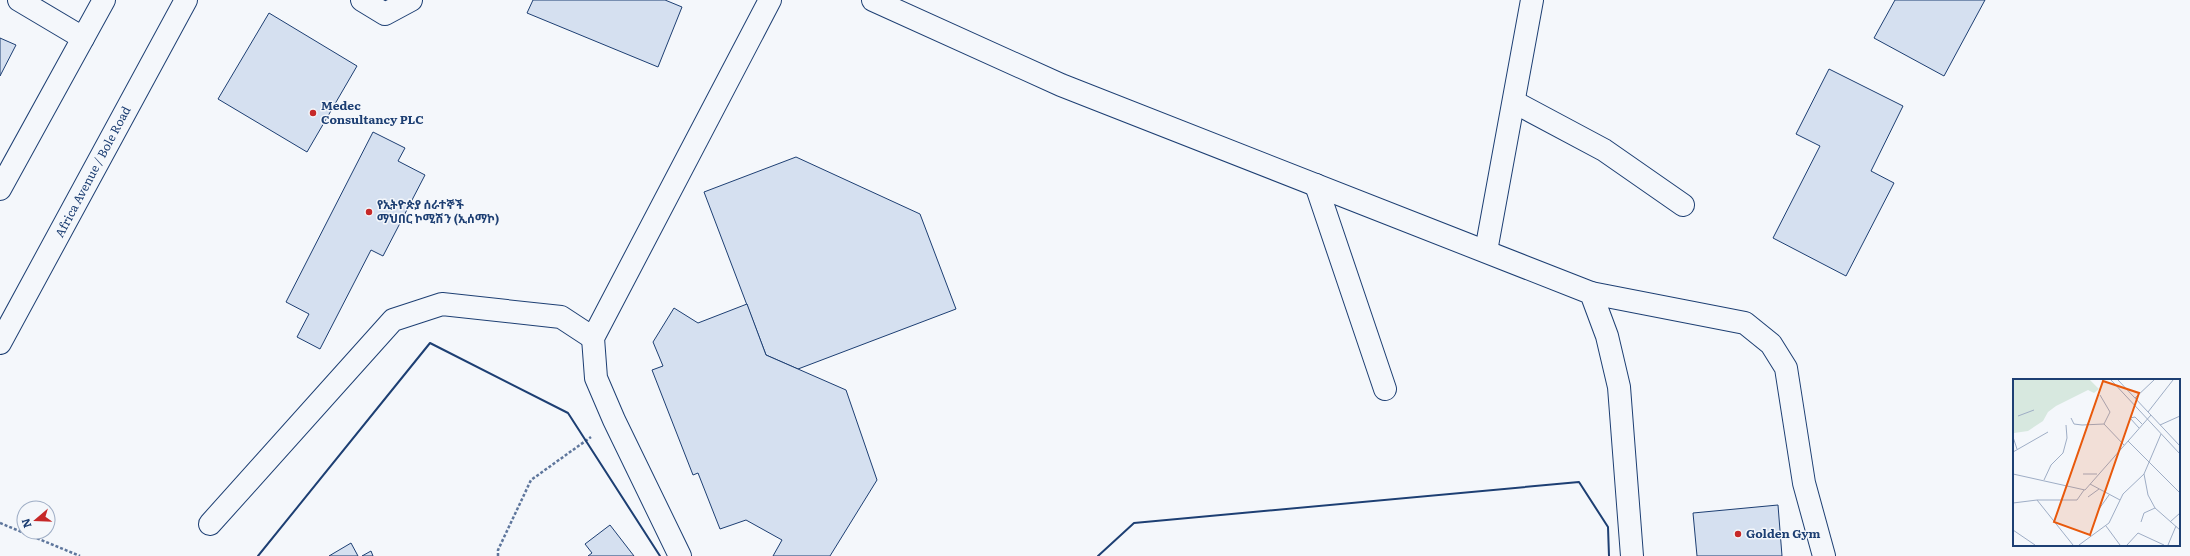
<svg xmlns="http://www.w3.org/2000/svg" width="2190" height="556" font-family="Literata,'Noto Sans Ethiopic',serif">
<style>
.building{fill:#d5e0f0;stroke:#1d3f73}
.lines{fill:none;stroke-linecap:round;stroke-linejoin:round}
.minor-casing{stroke:#1d3f73;stroke-width:24}
.major-casing{stroke:#1d3f73;stroke-width:24}
.path{stroke:#5e769c;stroke-width:2.5;stroke-dasharray:3 2;stroke-linecap:butt}
.minor{stroke:#f4f7fb;stroke-width:22}
.major{stroke:#f4f7fb;stroke-width:22}
.wall{stroke:#1d3f73;stroke-width:2}
.poi-dot{fill:#c62828;stroke:#f4f7fb;stroke-width:1.5}
.labels{text-anchor:middle;stroke-width:3;stroke-linejoin:round;paint-order:stroke}
.poi-label{font-size:12px;font-weight:bold;fill:#1d3f73;stroke:#f4f7fb;text-anchor:start}
.street-label{font-size:12px;fill:#1d3f73;stroke:#f4f7fb}
.inset-road{fill:none;stroke:#9eadc5;stroke-width:1}
.view{fill:#e8590c;fill-opacity:0.15;stroke:#e8590c;stroke-width:2}
.inset-edge{fill:none;stroke:#1d3f73;stroke-width:2}
</style>
<rect width="100%" height="100%" fill="#f4f7fb"/>
<g class="building">
<polygon points="533,0 665,0 682,7 658,67 527,13"/>
<polygon points="1895,0 1985,0 1944,76 1874,38"/>
<polygon points="269,13 357,66 307,152 218,99"/>
<polygon points="0,38 16,45 0,76"/>
<polygon points="1829,69 1903,106 1871,171 1894,183 1846,276 1773,238 1820,146 1796,134"/>
<polygon points="373,132 405,148 398,161 425,175 383,256 371,250 320,349 297,337 309,314 286,302"/>
<polygon points="796,157 920,214 956,309 798,369 766,355 704,192"/>
<polygon points="747,304 766,355 846,390 877,480 830,556 773,556 782,540 746,520 720,529 698,473 693,475 652,370 663,366 653,342 674,308 698,323"/>
<polygon points="1778,505 1782,556 1697,556 1693,513"/>
<polygon points="610,525 634,556 588,556 592,553 585,544"/>
<polygon points="351,543 358,556 329,556"/>
<polygon points="371,551 373,556 362,556"/>
</g>
<g class="lines">
<defs>
<g id="minor">
<polyline points="19,0 83,38"/>
<polyline points="362,0 385,14 411,0"/>
<polyline points="873,0 1061,85 1591,293 1607,336 1619,387 1632,556"/>
<polyline points="1514,102 1604,150 1683,205"/>
<polyline points="1316,185 1385,389"/>
<polyline points="1486,251 1532,0"/>
<polyline points="1591,293 1745,323 1771,344 1786,368 1804,483 1824,556"/>
<polyline points="210,524 393,320 442,304 561,317 593,338"/>
<polyline points="680,556 614,420 596,378 593,338 770,0"/>
</g>
<g id="major">
<polyline points="0,189 104,0"/>
<polyline points="0,343 186,0"/>
</g>
</defs>
<use href="#minor" class="minor-casing"/>
<use href="#major" class="major-casing"/>
<g class="path">
<polyline points="0,523 80,556"/>
<polyline points="498,556 498,550 531,480 591,437"/>
</g>
<use href="#minor" class="minor"/>
<use href="#major" class="major"/>
<g class="wall">
<polyline points="258,556 430,343 568,413 660,556"/>
<polyline points="1098,556 1134,523 1579,482 1608,527 1609,556"/>
</g>
</g>
<g class="poi-dot">
<circle cx="313" cy="113" r="4"/>
<circle cx="369" cy="212" r="4"/>
<circle cx="1738" cy="534" r="4"/>
</g>
<g class="labels">
<g class="poi-label">
<text x="321" y="110">Medec<tspan x="321" dy="14">Consultancy PLC</tspan></text>
<text x="377" y="209">የኢትዮጵያ ሰራተኞች<tspan x="377" dy="14">ማህበር ኮሚሽን (ኢሰማኮ)</tspan></text>
<text x="1746" y="538">Golden Gym</text>
</g>
<g class="street-label">
<text transform="translate(93 172) rotate(-62)" y="4">Africa Avenue / Bole Road</text>
</g>
</g>
<g transform="translate(2013 379)">
<rect width="167" height="167" fill="#f4f7fb"/>
<path d="M0 1H77L86 10 81 14 75 11 43 27 35 33 30 42 15 52 1 54Z" fill="#d7e8df"/>
<path class="inset-road" d="M98 1 167 75M105 1 167 67M87 16 97 33 91 45M122 19 141 1M135 33 160 1M5 37 21 31M58 39 61 45 69 46 91 45 111 66M147 46 167 37M126 49 117 39 122 38 129 45M0 58 4 70M115 62 167 114M0 73 35 53M0 95 72 111 138 36M70 95H84M131 95 135 116 142 129 167 151M31 101 38 86 50 74 54 59 53 46M77 105 107 121M75 118 86 110M24 121H64L71 111M0 124 24 121 60 166M86 130 96 116M128 143 131 134 142 129M157 143 167 134M93 147 107 166M0 151 22 166M66 166 96 144 110 115 131 95 148 55M114 166 125 154 151 166M155 166 163 147"/>
<path class="view" d="M90 2 126 14 77 156 41 143Z"/>
<rect width="167" height="167" class="inset-edge"/>
</g>
<g transform="translate(36 520) rotate(251)"><circle r="19" fill="#f4f7fb" stroke="#9eadc5"/>
<path d="M0-3L7 15L0 10L-7 15Z" fill="#c62828"/>
<text y="-6" font-size="11" font-weight="bold" text-anchor="middle" fill="#1d3f73">N</text>
</g>
</svg>
